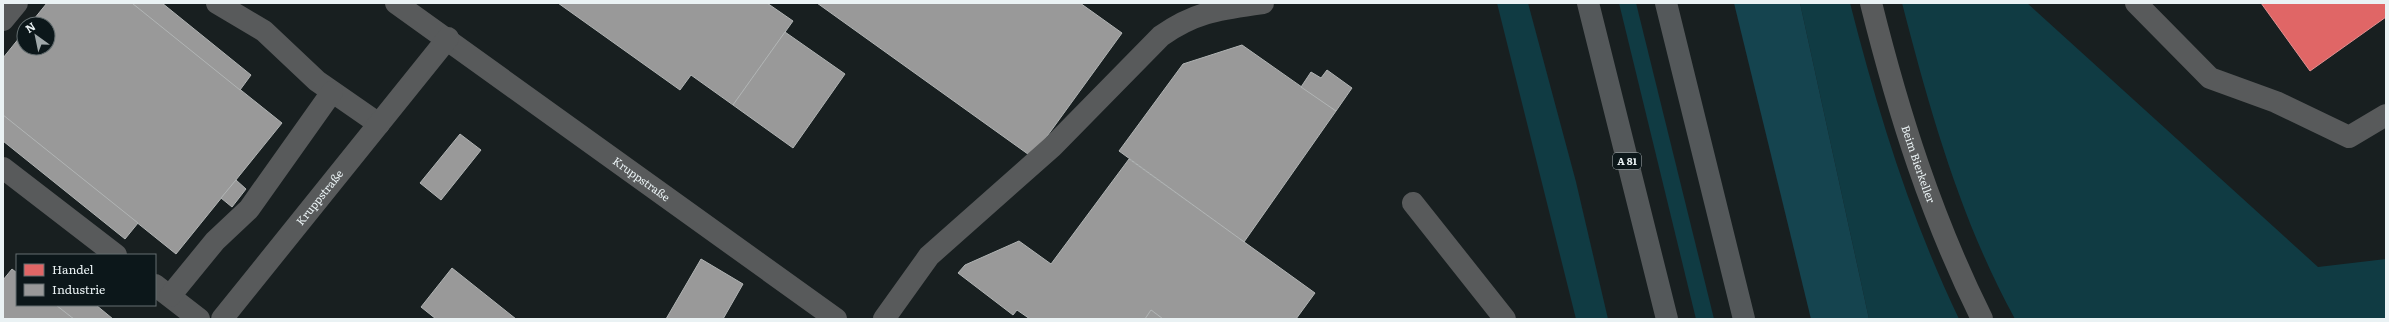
<svg xmlns="http://www.w3.org/2000/svg" width="2389" height="322" font-family="Literata,serif">
<style>
.green{fill:#103b43}
.forest{fill:#15444f}
.shops{fill:#e06666;stroke:#e39091}
.industry{fill:#999;stroke:#b1b4b4}
.lines{fill:none;stroke-linecap:round;stroke-linejoin:round}
.minor{stroke:#585a5b;stroke-width:22}
.highway{stroke:#54585a;stroke-width:22}
.labels{text-anchor:middle;stroke-width:4;stroke-linejoin:round;paint-order:stroke}
.shield{fill:#0c171a;stroke:#a7b0b3;stroke-width:1}
.shield-label{font-size:10px;font-weight:bold;fill:#eaf2f4}
.street-label{font-size:11px;fill:#eaf2f4;stroke:#0c171a}
</style>
<rect width="100%" height="100%" fill="#181f20"/>
<g class="green">
<polygon points="1497,3 1528,3 1576,182 1608,319 1576,319"/>
<polygon points="1619,3 1636,3 1714,319 1696,319"/>
<path d="M1800 3H1850C1878 112 1910 217 1959 319H1869Z"/>
<path d="M1902 3H2027L2318 267 2386 259V319H2015C1961 221 1930 111 1902 3Z"/>
</g>
<polygon class="forest" points="1734,3 1800,3 1869,319 1811,319"/>
<polygon class="shops" points="2261,3 2386,3 2386,17 2310,71"/>
<g class="industry">
<polygon points="47,3 132,3 282,123 176,254 3,115 3,58 24,32 24,48 48,48 48,24 30,24"/>
<polygon points="132,3 162,3 251,75 240,90"/>
<polygon points="558,3 767,3 793,21 733,105 691,75 680,90"/>
<polygon points="817,3 1080,3 1122,33 1032,157"/>
<polygon points="785,32 845,74 793,148 733,105"/>
<polygon points="1242,45 1336,111 1244,242 1119,151 1183,64"/>
<polygon points="1327,70 1352,88 1336,111 1301,87 1311,72 1321,78"/>
<polygon points="3,115 138,223 125,239 3,141"/>
<polygon points="460,134 481,150 441,200 420,183"/>
<polygon points="1129,159 1315,293 1296,319 1163,319 1151,310 1145,319 1030,319 1017,310 1013,315 958,273 965,265 1019,241 1051,264"/>
<polygon points="236,180 246,189 232,207 221,198"/>
<polygon points="701,259 743,284 723,319 666,319"/>
<polygon points="452,268 516,319 436,319 421,307"/>
<polygon points="12,269 17,273 17,305 56,305 74,319 3,319 3,280"/>
<polygon points="56,305 96,305 113,319 74,319"/>
<polygon points="1151,310 1163,319 1145,319"/>
</g>
<g class="lines">
<g class="minor">
<polyline points="217,3 264,31 317,81 379,124"/>
<path id="s1" d="M396 3 836 319"/>
<path id="s2" d="M1871 3C1899 115 1931 216 1982 319"/>
<polyline points="2136,3 2210,78 2276,102 2349,137 2386,115"/>
<polyline points="3,20 17,3"/>
<polyline points="3,168 116,255"/>
<polyline points="1413,203 1505,319"/>
<polyline points="155,285 199,319"/>
<polyline points="170,296 215,241 249,209 332,92"/>
<path id="s3" d="M222 319 448 38"/>
<path d="M884 319 929 256 1052 147 1161 36C1196 11 1222 9 1263 3"/>
</g>
<g class="highway">
<polyline points="1588,3 1667,319"/>
<polyline points="1666,3 1744,319"/>
</g>
</g>
<g class="labels">
<rect class="shield" x="1613" y="153" width="28" height="16" rx="3"/>
<g class="shield-label">
<text x="1627" y="165">A 81</text>
</g>
<g class="street-label">
<text dy="4" stroke="none"><textPath href="#s2" startOffset="168">Beim Bierkeller</textPath></text>
<text dy="4" stroke="none"><textPath href="#s1" startOffset="302">Kruppstraße</textPath></text>
<text dy="4" stroke="none"><textPath href="#s3" startOffset="156">Kruppstraße</textPath></text>
</g>
</g>
<rect width="2389" height="322" fill="none" stroke="#eaf2f4" stroke-width="8"/>
<rect x="16" y="254" width="140" height="52" fill="#0c171a" stroke="#656f71"/>
<rect x="24" y="264" width="20" height="12" fill="#e06666" stroke="#656f71"/>
<text x="52" y="274" font-size="12" fill="#eaf2f4">Handel</text>
<rect x="24" y="284" width="20" height="12" fill="#999999" stroke="#656f71"/>
<text x="52" y="294" font-size="12" fill="#eaf2f4">Industrie</text>
<g transform="translate(36 36) rotate(327)"><circle r="19" fill="#0c171a" stroke="#656f71"/>
<path d="M0-3L7 15L0 10L-7 15Z" fill="#a0a8aa"/>
<text y="-6" font-size="11" font-weight="bold" text-anchor="middle" fill="#eaf2f4">N</text>
</g>
</svg>
